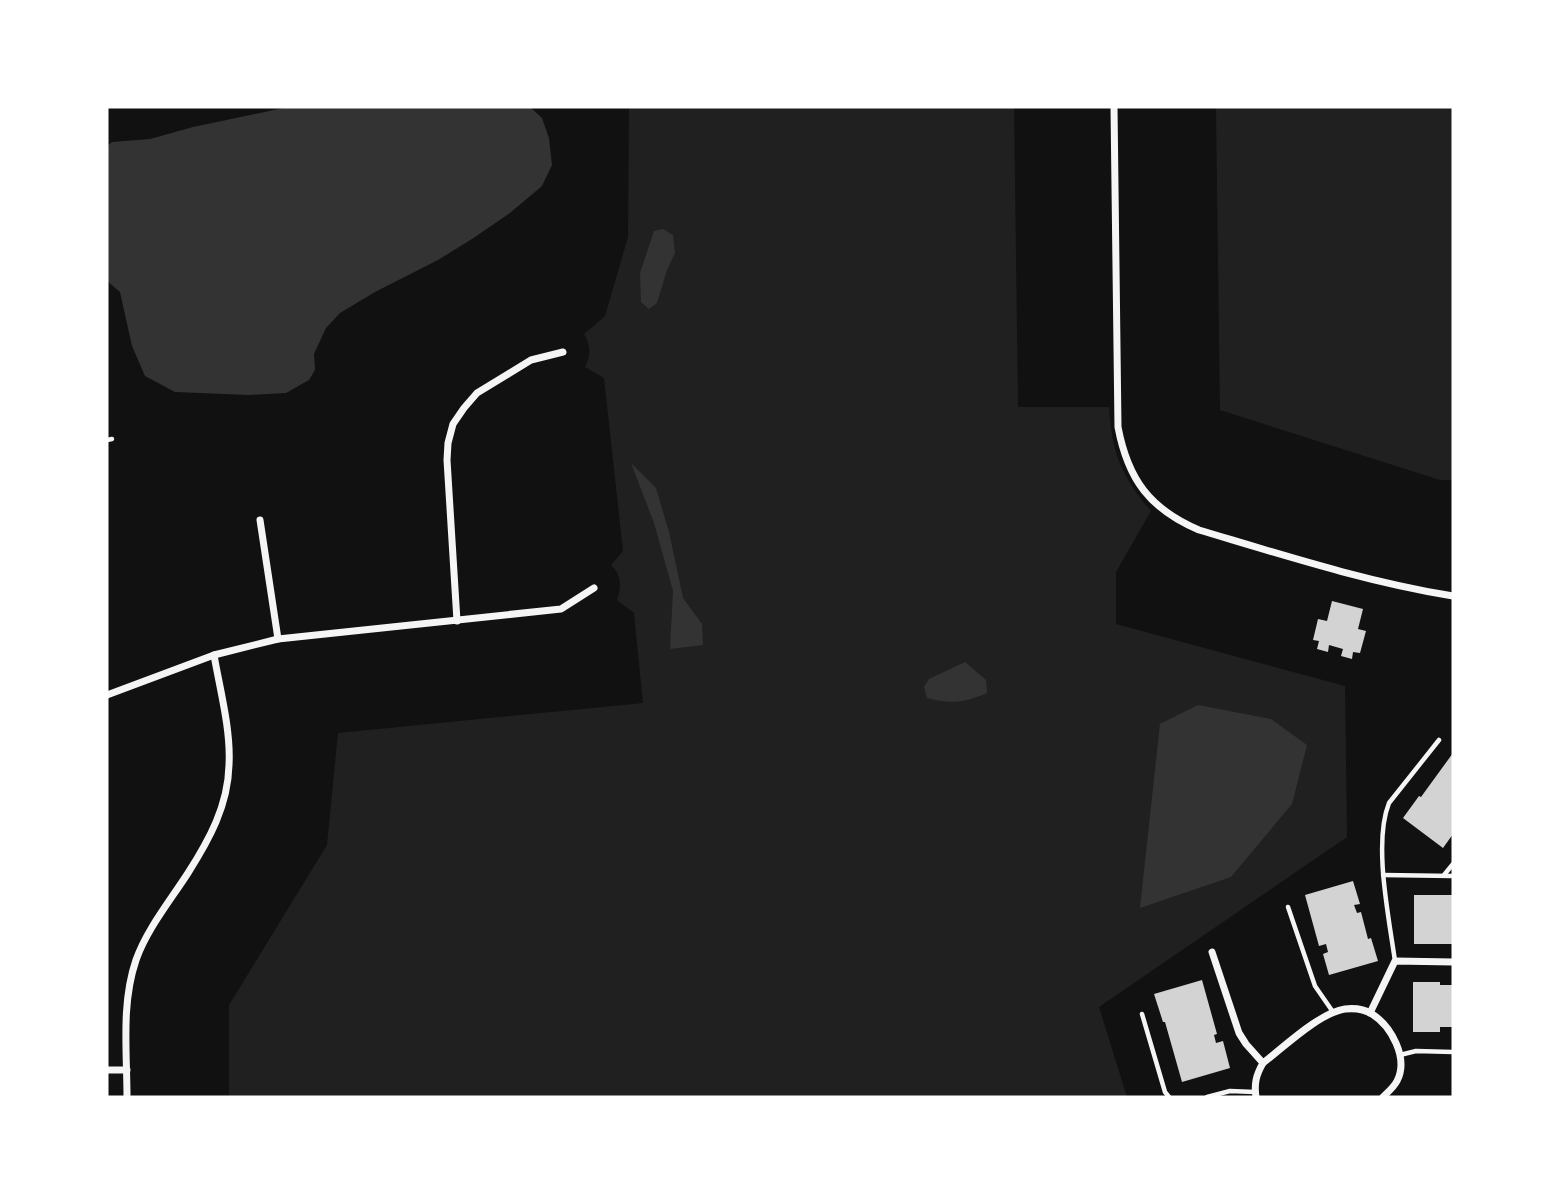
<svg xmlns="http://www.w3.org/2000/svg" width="1560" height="1204" font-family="Arial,sans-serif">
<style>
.green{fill:#202020}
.water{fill:#333}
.building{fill:#d3d3d3}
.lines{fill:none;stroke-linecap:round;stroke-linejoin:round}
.service{stroke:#f5f5f5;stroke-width:4.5}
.minor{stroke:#f5f5f5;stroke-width:7}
</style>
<rect width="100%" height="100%" fill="#111"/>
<g class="green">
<path d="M629 107H1014L1018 407H1109C1112 453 1121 476 1151 511L1116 572V624L1345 686 1347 837 1099 1007 1127 1097H229V1005L327 845 338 733 643 703 634 613 617 600C622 587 621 574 611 565L623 551 604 378 585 367C591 355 591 345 584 334L605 316 628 237Z"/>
<polygon points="1216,107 1453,107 1453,480 1440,480 1220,410"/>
</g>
<g class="water">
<polygon points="288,107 530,107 542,118 549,138 552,165 542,186 510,213 472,239 438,260 375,292 340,313 326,328 314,354 315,370 309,380 286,393 249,395 175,392 145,376 132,346 120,292 107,281 107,146 112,142 150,139 193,127"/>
<polygon points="663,229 673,235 675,253 667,270 657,303 649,309 641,302 640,273 654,231"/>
<polygon points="631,463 656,488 669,532 683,598 702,624 703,645 670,649 673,591 654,523"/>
<path d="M965 662 986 680 987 693C965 703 950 704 927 698L924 687 929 679Z"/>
<polygon points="1198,705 1271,719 1307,745 1292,804 1231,877 1140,908 1160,724"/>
</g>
<g class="building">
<polygon points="1332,601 1363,609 1358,629 1366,631 1360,653 1353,652 1352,659 1341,656 1343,649 1329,645 1328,652 1317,649 1319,641 1313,640 1318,619 1327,621"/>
<polygon points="1453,753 1453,834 1443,848 1403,818 1419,796 1421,797"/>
<polygon points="1353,881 1360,904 1354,905 1357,913 1361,912 1368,939 1371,938 1378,961 1329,975 1323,954 1328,952 1326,944 1319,946 1305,895"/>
<rect x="1414" y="895" width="39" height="49"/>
<polygon points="1202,980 1217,1034 1214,1035 1216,1043 1223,1041 1230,1068 1182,1082 1165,1022 1163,1022 1154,994"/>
<polygon points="1413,982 1440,982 1440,985 1453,985 1453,1027 1440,1027 1440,1032 1413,1032"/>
</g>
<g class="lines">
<g class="service">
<polyline points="107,440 112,439"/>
<polyline points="1383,875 1453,876"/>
<polyline points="1444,875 1453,864"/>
<polyline points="1288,907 1315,986 1333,1012"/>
<path d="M1395 961C1389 918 1373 843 1389 803L1439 740"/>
<polyline points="1142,1014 1165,1092 1169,1097"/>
<polyline points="1400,1055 1416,1051 1453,1052"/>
<polyline points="1207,1097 1230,1091 1255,1092"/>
</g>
<g class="minor">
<path d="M1114 107 1118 427C1128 480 1150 509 1199 530 1283 555 1367 582 1453 596"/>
<polyline points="260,520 278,639"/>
<polyline points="457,621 447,460 448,443 453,424 464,408 477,393 531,360 563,352"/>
<polyline points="107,695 214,655 278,639 561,609 594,588"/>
<polyline points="1212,952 1239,1033 1246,1044 1263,1063"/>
<polyline points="1370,1013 1395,961 1453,962"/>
<polyline points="107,1070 127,1070"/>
<path d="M127 1097C127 1052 121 1004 136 960 147 929 170 901 188 873 209 840 228 806 229 765 231 730 220 690 214 655"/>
<path d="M1256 1097C1254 1084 1256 1075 1263 1063 1284 1047 1319 1013 1345 1009 1354 1008 1364 1009 1372 1014 1391 1026 1409 1058 1397 1081 1394 1087 1388 1092 1383 1097"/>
</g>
</g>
<rect width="1560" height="1204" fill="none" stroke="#ffffff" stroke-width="217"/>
</svg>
